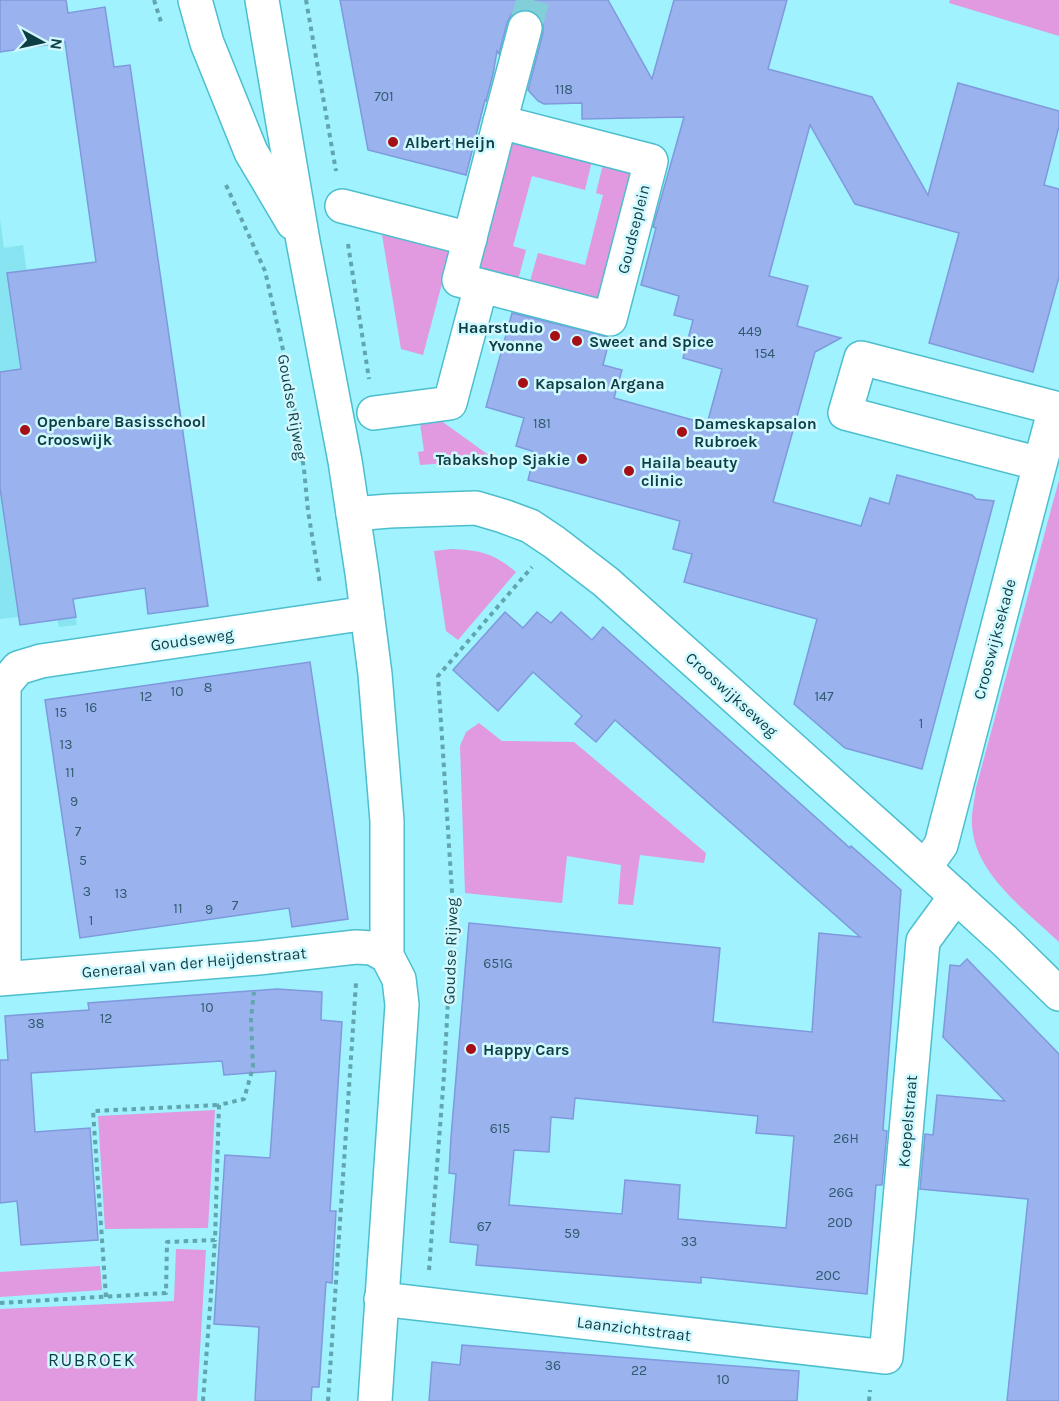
<svg xmlns="http://www.w3.org/2000/svg" width="1059" height="1401" font-family="Karla,sans-serif">
<style>
.built{fill:#89e4f1}
.green{fill:#e199e0}
.building{fill:#9ab2ee;stroke:#7f99dc;stroke-width:1.5;fill-rule:evenodd}
.lines{fill:none;stroke-linecap:round;stroke-linejoin:round}
.minor-tunnel{stroke:#82ced9;stroke-width:33;stroke-dasharray:33 16;stroke-linecap:butt}
.minor-casing{stroke:#4dbecd;stroke-width:36}
.path{stroke:#61a5af;stroke-width:4;stroke-dasharray:4.5 4.5;stroke-linecap:butt}
.minor{stroke:#fff;stroke-width:33}
.poi-dot{fill:#a50f15;stroke:#d1f8fe;stroke-width:2}
.labels{text-anchor:middle;stroke-width:5;stroke-linejoin:round;paint-order:stroke}
.number-label{font-size:14px;fill:#305b6e}
.poi-label{font-size:16px;font-weight:bold;fill:#0c3e44;stroke:#d1f8fe;text-anchor:start}
.street-label{font-size:16px;fill:#0c3e44;stroke:#d1f8fe}
.neighbourhood-label{font-size:18px;letter-spacing:1.5px;fill:#0c3e44;stroke:#d1f8fe}
</style>
<rect width="100%" height="100%" fill="#9ff2fe"/>
<polygon class="built" points="0,219 4,248 23,245 77,625 59,627 56,613 0,619"/>
<g class="green">
<polygon points="950,0 1059,0 1059,36 949,3"/>
<polygon points="508,135 593,157 585,190 532,176 513,246 526,250 518,280 473,269"/>
<polygon points="604,160 643,170 607,306 529,285 538,253 585,265 603,195 596,193"/>
<polygon points="380,223 453,242 423,355 401,349"/>
<polygon points="429,412 501,464 473,461 420,465 418,452 424,451 420,423"/>
<path d="M1059 480V942C1026 910 975 875 972 825 971 813 975 799 976 788Z"/>
<path d="M451 549C480 550 493 553 516 572L458 640 446 631 434 551Z"/>
<polygon points="479,723 502,741 574,742 706,853 704,863 640,855 633,905 618,904 621,865 567,856 562,903 465,893 460,746 466,732"/>
<polygon points="215,1110 208,1228 105,1229 98,1116"/>
<polygon points="176,1249 206,1250 197,1401 0,1401 0,1309 174,1301"/>
<polygon points="100,1266 102,1290 0,1297 0,1272"/>
</g>
<g class="building">
<polygon points="0,0 66,0 68,13 105,7 114,67 130,65 208,606 148,614 145,588 73,599 76,617 20,625 0,488 0,372 21,369 7,273 96,262 65,42 0,52"/>
<polygon points="340,0 608,0 652,79 674,0 787,0 768,69 872,97 928,195 958,83 1059,111 1059,126 1044,185 1059,189 1059,277 1033,372 929,343 959,233 855,204 810,125 769,276 808,286 797,326 841,338 815,352 773,502 861,526 870,498 889,504 897,475 972,495 976,499 994,501 922,769 845,748 794,704 817,619 684,582 692,554 673,549 680,521 528,480 535,452 516,446 524,418 486,407 512,313 610,337 603,365 622,370 614,398 707,424 722,369 683,358 693,320 674,315 679,296 641,285 656,228 653,227 684,117 582,119 582,103 544,104 538,101 528,90 543,33 543,24 538,14 529,10 521,10 511,15 507,23 499,54 497,51 493,74 486,101 485,100 466,175 368,150"/>
<path d="M505 612 523 628 537 612 551 623 561 612 592 640 603 627 850 848 851 846 901 890 883 1130 887 1131 882 1185H876L867 1294 701 1277V1283L476 1265 478 1245 450 1242 456 1174 449 1173 451 1137 469 923 720 948 713 1022 812 1032 819 933 860 937 615 720 596 742 575 724 582 716 533 672 498 711 453 670ZM575 1098 758 1116 756 1133 794 1136 786 1228 678 1219 680 1185 625 1180 622 1214 509 1205 514 1150 549 1152 551 1117 573 1119Z"/>
<polygon points="310,662 348,919 292,927 289,908 80,938 45,700"/>
<polygon points="967,959 1059,1054 1059,1401 1007,1401 1028,1199 920,1189 925,1134 933,1135 937,1095 1005,1101 943,1037 950,965 960,966"/>
<polygon points="277,989 322,992 321,1020 342,1022 330,1211 336,1211 332,1283 326,1282 319,1387 312,1387 311,1401 255,1401 259,1327 214,1324 225,1155 270,1158 276,1071 224,1075 222,1061 31,1073 35,1132 90,1128 98,1240 21,1245 17,1201 0,1203 0,1060 8,1060 5,1016 89,1010 88,1003"/>
<polygon points="462,1345 799,1371 797,1401 429,1401 432,1362 460,1365"/>
</g>
<g class="lines">
<polyline class="minor-tunnel" points="525,28 533,0"/>
<defs>
<g id="minor">
<polyline points="195,0 207,43 251,152 293,223"/>
<polyline points="262,0 303,241 345,461 362,573 375,674 387,821 387,956 399,979 402,1005 375,1401"/>
<polygon points="500,122 651,161 610,319 459,280"/>
<polyline points="500,122 525,28"/>
<polyline points="342,206 470,239"/>
<polyline points="374,413 450,403 481,286"/>
<polyline points="353,514 389,511 476,508 503,516 530,526 554,542 606,582 893,839 1006,942 1059,994"/>
<polyline points="925,867 941,845 1040,464 1055,408 861,358 845,413 1040,464"/>
<polyline points="4,977 4,685 18,668 41,661 367,613"/>
<polyline points="0,979 258,958 356,947 372,948 387,956"/>
<polyline points="381,1299 886,1357 923,941 956,896"/>
</g>
</defs>
<use href="#minor" class="minor-casing"/>
<g class="path">
<polyline points="154,0 162,25"/>
<polyline points="306,0 336,171"/>
<polyline points="226,185 265,271 289,376 304,469 308,511 320,584"/>
<polyline points="348,244 369,379"/>
<polyline points="429,1270 444,1075 453,907 438,676 532,567"/>
<polyline points="106,1297 93,1111 219,1105"/>
<polyline points="0,1303 166,1293 167,1242 215,1240 219,1105 244,1099 253,1067 251,1019 254,992"/>
<polyline points="203,1401 215,1240"/>
<polyline points="328,1401 356,983"/>
<polyline points="869,1401 870,1390"/>
</g>
<use href="#minor" class="minor"/>
</g>
<g class="poi-dot">
<circle cx="393" cy="142" r="6"/>
<circle cx="555" cy="336" r="6"/>
<circle cx="577" cy="341" r="6"/>
<circle cx="523" cy="383" r="6"/>
<circle cx="25" cy="430" r="6"/>
<circle cx="682" cy="432" r="6"/>
<circle cx="582" cy="459" r="6"/>
<circle cx="629" cy="471" r="6"/>
<circle cx="471" cy="1049" r="6"/>
</g>
<g class="labels">
<g class="number-label">
<text x="564" y="94">118</text>
<text x="384" y="101">701</text>
<text x="750" y="336">449</text>
<text x="765" y="358">154</text>
<text x="542" y="428">181</text>
<text x="208" y="692">8</text>
<text x="177" y="696">10</text>
<text x="146" y="701">12</text>
<text x="824" y="701">147</text>
<text x="91" y="712">16</text>
<text x="61" y="717">15</text>
<text x="921" y="728">1</text>
<text x="66" y="749">13</text>
<text x="70" y="777">11</text>
<text x="74" y="806">9</text>
<text x="78" y="836">7</text>
<text x="83" y="865">5</text>
<text x="87" y="896">3</text>
<text x="121" y="898">13</text>
<text x="235" y="910">7</text>
<text x="178" y="913">11</text>
<text x="209" y="914">9</text>
<text x="91" y="925">1</text>
<text x="498" y="968">651G</text>
<text x="207" y="1012">10</text>
<text x="106" y="1023">12</text>
<text x="36" y="1028">38</text>
<text x="500" y="1133">615</text>
<text x="846" y="1143">26H</text>
<text x="841" y="1197">26G</text>
<text x="840" y="1227">20D</text>
<text x="484" y="1231">67</text>
<text x="572" y="1238">59</text>
<text x="689" y="1246">33</text>
<text x="828" y="1280">20C</text>
<text x="553" y="1370">36</text>
<text x="639" y="1375">22</text>
<text x="723" y="1384">10</text>
</g>
<g class="poi-label">
<text x="405" y="148">Albert Heijn</text>
<text x="543" y="333" text-anchor="end">Haarstudio<tspan x="543" dy="18">Yvonne</tspan></text>
<text x="589" y="347">Sweet and Spice</text>
<text x="535" y="389">Kapsalon Argana</text>
<text x="37" y="427">Openbare Basisschool<tspan x="37" dy="18">Crooswijk</tspan></text>
<text x="694" y="429">Dameskapsalon<tspan x="694" dy="18">Rubroek</tspan></text>
<text x="570" y="465" text-anchor="end">Tabakshop Sjakie</text>
<text x="641" y="468">Haila beauty<tspan x="641" dy="18">clinic</tspan></text>
<text x="483" y="1055">Happy Cars</text>
</g>
<g class="street-label">
<text transform="translate(633 229) rotate(-76)" y="6">Goudseplein</text>
<text transform="translate(293 407) rotate(80)" y="6">Goudse Rijweg</text>
<text transform="translate(192 639) rotate(-8)" y="6">Goudseweg</text>
<text transform="translate(994 639) rotate(-75)" y="6">Crooswijksekade</text>
<text transform="translate(732 694) rotate(42)" y="6">Crooswijkseweg</text>
<text transform="translate(450 951) rotate(-88)" y="6">Goudse Rijweg</text>
<text transform="translate(194 962) rotate(-5)" y="6">Generaal van der Heijdenstraat</text>
<text transform="translate(907 1121) rotate(-85)" y="6">Koepelstraat</text>
<text transform="translate(634 1328) rotate(7)" y="6">Laanzichtstraat</text>
</g>
<g class="neighbourhood-label">
<text x="92" y="1366">RUBROEK</text>
</g>
</g>
<g transform="translate(42 42) rotate(98)" stroke="#d1f8fe" stroke-width="4.5" paint-order="stroke">
<path d="M0-4.5L10 22L0 15L-10 22Z" fill="#0c3e44"/>
<text y="-9" font-size="16" font-weight="bold" text-anchor="middle" fill="#0c3e44">N</text>
</g>
</svg>
